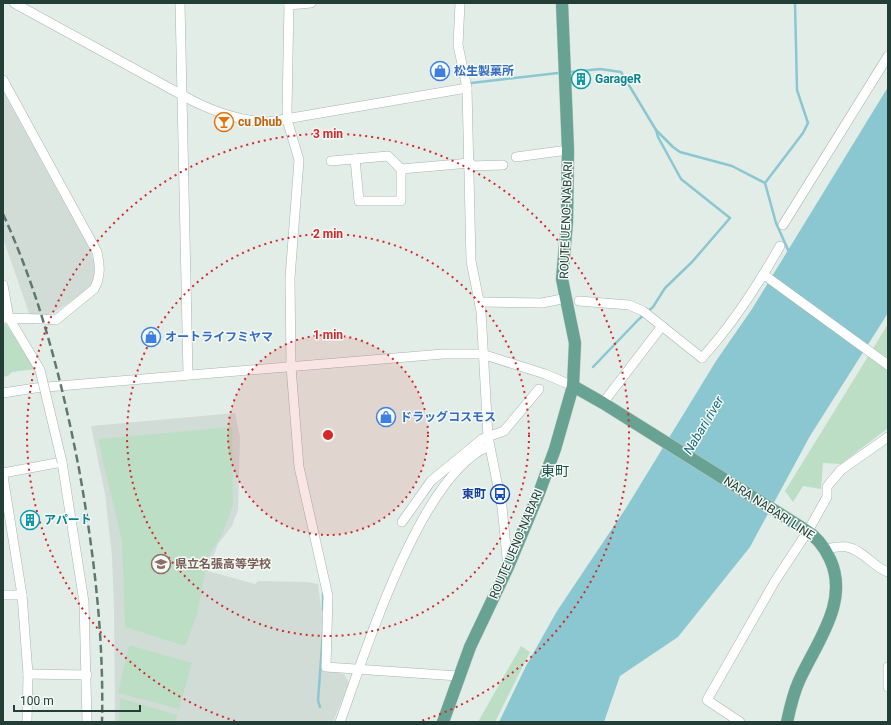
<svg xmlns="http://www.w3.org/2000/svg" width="891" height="725" font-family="Roboto,'Noto Sans JP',sans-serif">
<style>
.built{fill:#d1dcd7}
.green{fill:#bcdec5}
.water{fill:#8bc7d1}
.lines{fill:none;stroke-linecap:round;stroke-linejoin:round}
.stream{stroke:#8bc7d1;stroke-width:2.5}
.minor-casing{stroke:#a5b5af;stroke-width:10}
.major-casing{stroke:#c1c9c7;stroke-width:13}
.minor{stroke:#fff;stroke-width:9}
.major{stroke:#67a292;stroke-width:12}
.rail{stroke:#5d7971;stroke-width:2.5;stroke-dasharray:8 4;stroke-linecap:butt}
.minor-bridge-casing{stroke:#a5b5af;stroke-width:10;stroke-linecap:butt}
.minor-bridge{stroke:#fff;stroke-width:9}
.ring{fill:none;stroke:#d62828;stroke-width:2;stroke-dasharray:2 4}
.labels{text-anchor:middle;stroke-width:3;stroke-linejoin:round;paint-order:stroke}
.shop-label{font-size:12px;font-weight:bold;fill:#366cbe;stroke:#f3f9f6;text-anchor:start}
.culture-label{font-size:12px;font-weight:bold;fill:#0d838f;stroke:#f3f9f6;text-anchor:start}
.food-label{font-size:12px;font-weight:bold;fill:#c56008;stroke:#f3f9f6;text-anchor:start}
.street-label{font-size:12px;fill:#223e36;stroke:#f3f9f6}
.transit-label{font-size:12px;font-weight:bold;fill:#164399;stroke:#f3f9f6;text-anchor:end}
.education-label{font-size:12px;font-weight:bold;fill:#785e54;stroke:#f3f9f6;text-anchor:start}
.water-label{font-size:13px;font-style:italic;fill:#1c6b7a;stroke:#f3f9f6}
.quarter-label{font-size:14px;fill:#1e5044;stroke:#f3f9f6}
.centre{fill:#d62828;stroke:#f3f9f6;stroke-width:2}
.ring-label{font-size:12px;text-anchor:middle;font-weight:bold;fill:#d62828;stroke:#f3f9f6;stroke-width:3;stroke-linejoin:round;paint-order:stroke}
</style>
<rect width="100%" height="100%" fill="#e3ede8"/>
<g class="built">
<polygon points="3,91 89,248 95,264 96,280 84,293 56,311 46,315 30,316 3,238"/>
<polygon points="235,413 240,437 238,510 232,526 218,544 208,571 255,584 258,581 307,582 318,584 324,630 323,671 344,674 349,683 333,722 115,722 114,610 112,556 105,494 91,426"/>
</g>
<g class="green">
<polygon points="3,324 6,324 35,369 12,372 8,376 3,377"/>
<polygon points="888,324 888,428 841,464 823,463 821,489 803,486 793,502 785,491"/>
<polygon points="232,427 233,505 223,532 208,557 197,615 185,646 125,627 122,541 98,439"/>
<polygon points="129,645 192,663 179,709 118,693"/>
<polygon points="521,646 530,652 495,722 478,722"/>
<polygon points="120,698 177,715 176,722 119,722"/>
</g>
<polygon class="water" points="888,87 888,313 810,436 750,547 678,637 620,676 604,722 499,722 526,666 557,611 626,508 716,361 752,309"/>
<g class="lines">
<g class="stream">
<polyline points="572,72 600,69 621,72 656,130 673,147 680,152 732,166 765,183"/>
<polyline points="471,83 558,73"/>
<polyline points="789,252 776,223 765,183 803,133 808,123 797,90 795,3"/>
<polyline points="593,367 638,320 653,307 665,288 692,262 730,218 681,179 658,137 656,130"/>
<polyline points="323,610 323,593"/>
<polyline points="320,707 318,700 323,633"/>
</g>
<defs>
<g id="minor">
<path d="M14 3 193 101C218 113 240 121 268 122L467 88"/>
<polyline points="180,3 188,375"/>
<polyline points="289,3 287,111 288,123 299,160 290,278 291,367 299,467 328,596 326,667 458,676"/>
<polyline points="460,3 458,45 467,88 471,261 481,311 488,437 502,507 508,567"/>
<polyline points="289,5 311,3"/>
<path d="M3 80 97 252C100 265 101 277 94 289L56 320C38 318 21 319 3 318"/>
<polyline points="516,157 568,150"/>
<polyline points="355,159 359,201 401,201 401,169"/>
<polyline points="331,161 388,156 401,169 470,163"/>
<polyline points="470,166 503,165"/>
<polyline points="783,225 888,56"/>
<polyline points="764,275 888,365"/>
<polyline points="3,285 9,318 40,370"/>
<path d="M579 301 629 305 643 311 702 358C732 325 758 285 780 246"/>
<polyline points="480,302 542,303 567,298"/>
<polyline points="3,393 35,388 443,354 482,354 545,374 573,386"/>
<polyline points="603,403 662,326"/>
<polyline points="3,473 62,462 84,602 87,722"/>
<polyline points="3,476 22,595 28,674 27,722"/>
<polyline points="402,522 431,481 482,439 504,431 539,389"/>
<path d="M825 549C832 548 840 546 847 547 863 550 873 567 888 572"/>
<polyline points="3,595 22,595"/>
<polyline points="888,667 888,687"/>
<polyline points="28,674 87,675"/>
<path d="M340 722C365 654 420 474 489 446"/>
<polyline points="740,722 707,700 775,581 808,531 827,497 827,487 830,483 841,470 888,437"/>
</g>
<g id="major">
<path d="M573 386 603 403 804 529C816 536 824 546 830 559 850 602 816 643 799 681 793 694 790 708 787 722"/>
<polyline points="443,722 470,647 508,567 539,493 555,449 573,386 575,343 562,279 567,222 568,150 562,3"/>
</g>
</defs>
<use href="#minor" class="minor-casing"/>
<use href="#major" class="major-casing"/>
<use href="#minor" class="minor"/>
<use href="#major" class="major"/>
<path class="rail" d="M3 214C40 295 62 381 79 469 94 553 104 637 102 722"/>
<defs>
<polyline id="minor-bridge" points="40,370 62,462"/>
</defs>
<use href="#minor-bridge" class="minor-bridge-casing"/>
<use href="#minor-bridge" class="minor-bridge"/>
</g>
<circle cx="328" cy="435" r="100" fill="#d62828" fill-opacity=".12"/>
<g class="ring">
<circle cx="328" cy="435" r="100"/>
<circle cx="328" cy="435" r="201"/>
<path d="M235 721A301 301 0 1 1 421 721"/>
</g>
<defs>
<symbol id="shop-ring" viewBox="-11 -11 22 22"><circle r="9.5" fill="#f3f9f6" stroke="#3f7fe0" stroke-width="1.5"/><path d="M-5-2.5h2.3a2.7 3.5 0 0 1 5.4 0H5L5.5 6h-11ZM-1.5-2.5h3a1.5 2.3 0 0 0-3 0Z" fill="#3f7fe0"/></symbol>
<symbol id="building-ring" viewBox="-11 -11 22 22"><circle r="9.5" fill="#f3f9f6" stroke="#0f9aa8" stroke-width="1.5"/><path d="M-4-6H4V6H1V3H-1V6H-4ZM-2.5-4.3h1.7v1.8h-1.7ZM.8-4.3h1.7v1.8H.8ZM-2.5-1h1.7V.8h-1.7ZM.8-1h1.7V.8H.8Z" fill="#0f9aa8"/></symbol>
<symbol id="bar-ring" viewBox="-11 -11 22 22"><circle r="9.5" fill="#f3f9f6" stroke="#e8710a" stroke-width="1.5"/><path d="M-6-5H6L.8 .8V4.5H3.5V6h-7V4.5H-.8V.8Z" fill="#e8710a"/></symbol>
<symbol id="bus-ring" viewBox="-11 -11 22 22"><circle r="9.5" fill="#f3f9f6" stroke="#1a4fb4" stroke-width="1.5"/><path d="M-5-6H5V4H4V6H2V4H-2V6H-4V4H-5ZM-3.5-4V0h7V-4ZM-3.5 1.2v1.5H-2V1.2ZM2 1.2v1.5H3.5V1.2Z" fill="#1a4fb4"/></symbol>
<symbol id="school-ring" viewBox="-11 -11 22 22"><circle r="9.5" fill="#f3f9f6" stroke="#8d6e63" stroke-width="1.5"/><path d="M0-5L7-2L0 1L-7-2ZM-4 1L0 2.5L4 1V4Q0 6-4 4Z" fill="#8d6e63"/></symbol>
</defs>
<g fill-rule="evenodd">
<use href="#shop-ring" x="429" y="60" width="22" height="22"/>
<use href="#building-ring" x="570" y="68" width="22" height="22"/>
<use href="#bar-ring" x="213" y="111" width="22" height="22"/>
<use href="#shop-ring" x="140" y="326" width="22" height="22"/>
<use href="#shop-ring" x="375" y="406" width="22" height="22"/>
<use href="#bus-ring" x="489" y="483" width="22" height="22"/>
<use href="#building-ring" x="19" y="509" width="22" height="22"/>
<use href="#school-ring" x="150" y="553" width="22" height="22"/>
</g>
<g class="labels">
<g class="shop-label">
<text x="454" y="75">松生製菓所</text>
<text x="165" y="341">オートライフミヤマ</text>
<text x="400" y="421">ドラッグコスモス</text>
</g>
<g class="culture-label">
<text x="595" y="83">GarageR</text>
<text x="44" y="524">アパート</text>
</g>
<g class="food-label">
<text x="238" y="126">cu Dhub</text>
</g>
<g class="street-label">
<text transform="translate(566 220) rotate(-88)" y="4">ROUTE UENO-NABARI</text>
<text transform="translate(769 508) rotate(33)" y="4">NARA NABARI LINE</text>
<text transform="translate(516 544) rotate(-67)" y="4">ROUTE UENO-NABARI</text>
</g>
<g class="transit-label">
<text x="486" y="498">東町</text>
</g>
<g class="education-label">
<text x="175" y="568">県立名張高等学校</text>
</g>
<g class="water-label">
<text transform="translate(703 425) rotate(-59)" y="5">Nabari river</text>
</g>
<g class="quarter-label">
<text x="555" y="476">東町</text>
</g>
</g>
<circle cx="328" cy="435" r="6" class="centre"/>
<g class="ring-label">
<text x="328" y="138">3 min</text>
<text x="328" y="238">2 min</text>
<text x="328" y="339">1 min</text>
</g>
<rect width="891" height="725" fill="none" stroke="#223e36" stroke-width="8"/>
<path d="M14 705v6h126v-6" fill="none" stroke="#223e36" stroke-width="2"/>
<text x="20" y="705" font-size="12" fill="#223e36" stroke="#f3f9f6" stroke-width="3" paint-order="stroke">100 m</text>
</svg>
